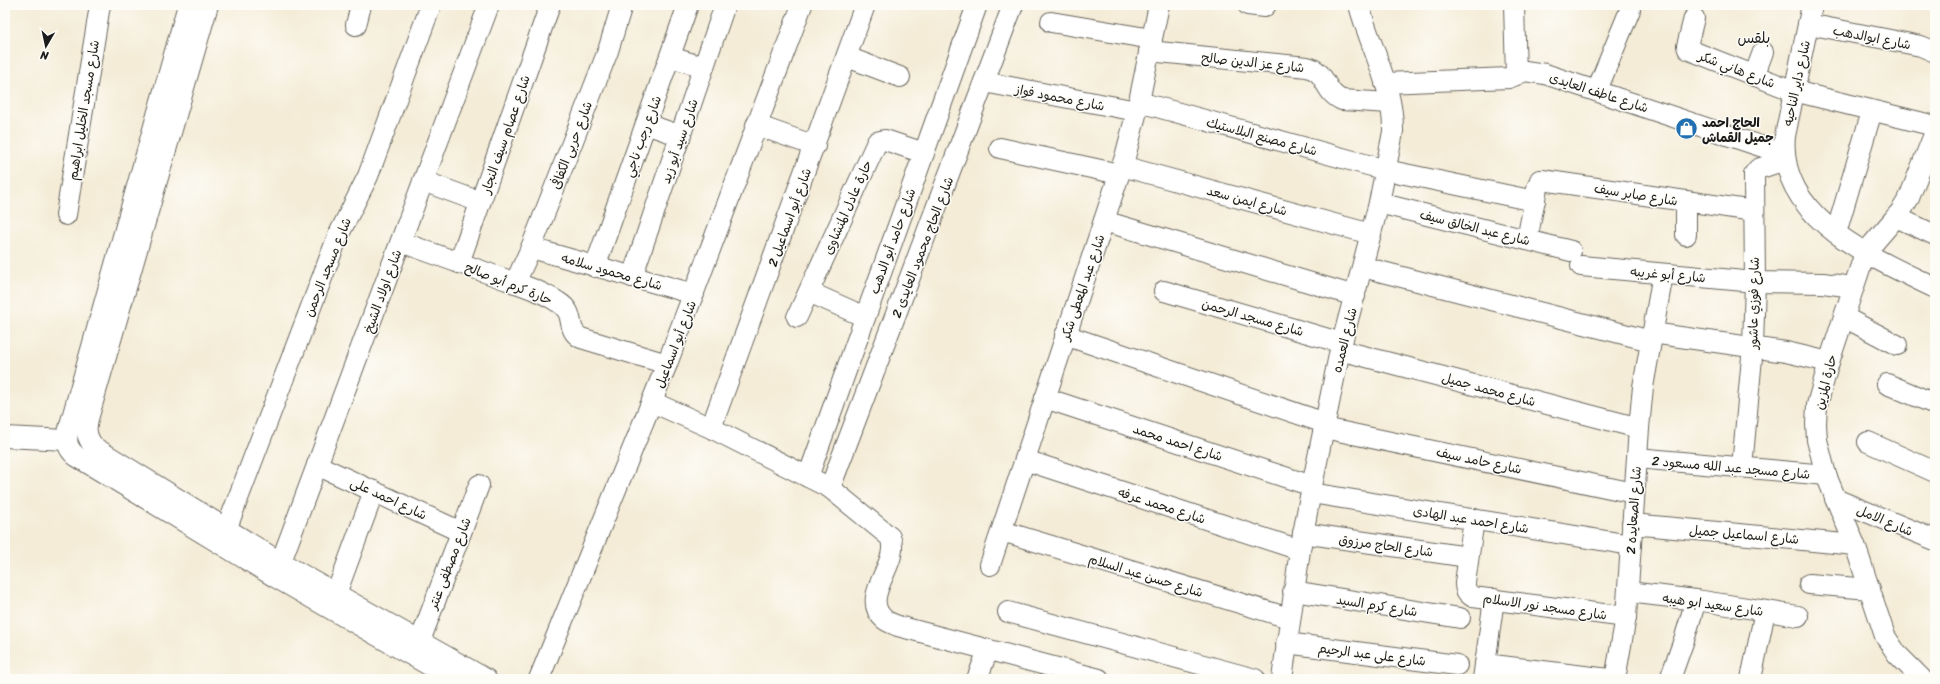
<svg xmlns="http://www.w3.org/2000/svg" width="1940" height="684" font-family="Sriracha,'Playpen Sans Arabic',sans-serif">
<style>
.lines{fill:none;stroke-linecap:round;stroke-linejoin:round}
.minor-casing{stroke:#68655d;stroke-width:22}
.minor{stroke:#fff;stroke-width:20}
.labels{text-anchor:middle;stroke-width:3;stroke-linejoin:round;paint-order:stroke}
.street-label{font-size:13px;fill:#1c1c1c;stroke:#fdfcf7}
.poi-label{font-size:13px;font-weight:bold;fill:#1c1c1c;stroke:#fdfcf7;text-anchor:start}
.quarter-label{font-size:15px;fill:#1c1c1c;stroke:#fdfcf7}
</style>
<rect width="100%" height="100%" fill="#fdfcf7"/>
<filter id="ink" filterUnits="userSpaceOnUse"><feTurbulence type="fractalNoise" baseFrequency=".025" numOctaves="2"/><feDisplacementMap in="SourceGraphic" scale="8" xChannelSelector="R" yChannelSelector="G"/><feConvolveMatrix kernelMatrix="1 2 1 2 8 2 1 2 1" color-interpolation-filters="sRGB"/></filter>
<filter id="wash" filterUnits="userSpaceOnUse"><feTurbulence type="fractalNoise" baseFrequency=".012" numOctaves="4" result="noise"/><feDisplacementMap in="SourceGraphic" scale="16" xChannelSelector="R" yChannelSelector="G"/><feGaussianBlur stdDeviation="0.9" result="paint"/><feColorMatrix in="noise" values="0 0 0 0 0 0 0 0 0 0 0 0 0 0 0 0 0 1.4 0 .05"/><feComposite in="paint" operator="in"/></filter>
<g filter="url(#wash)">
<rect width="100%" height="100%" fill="#f4ecd7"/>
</g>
<g filter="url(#ink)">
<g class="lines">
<defs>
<g id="minor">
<path d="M188 5 68 432C66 443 68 449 76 456L275 577 453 679"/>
<path d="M208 5 88 419C85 431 87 438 94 447L280 562 486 679"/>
<polyline points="1248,5 1264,7 1266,5"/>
<polyline points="1514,5 1516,75"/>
<path d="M1812 5 1785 136C1777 219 1874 258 1935 288"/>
<polyline points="1694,18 1687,46 1688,49 1692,51 1794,91 1935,126"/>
<polyline points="1051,22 1152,39"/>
<polyline points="1808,24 1921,46 1935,52"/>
<polyline points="356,25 361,5"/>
<path d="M1149 51 1307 67C1328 72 1323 92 1342 100L1389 103"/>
<polyline points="670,57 704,67"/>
<polyline points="847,57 900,77"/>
<polyline points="1754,76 1763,52"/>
<polyline points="984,82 1137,111"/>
<polyline points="1385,83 1509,78 1525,71 1545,74 1784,154"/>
<polyline points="1597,90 1630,10"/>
<polyline points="1139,102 1386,170 1535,201"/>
<polyline points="646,124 681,136"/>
<polyline points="756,125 815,146"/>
<polyline points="1000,148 1119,174"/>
<polyline points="1122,166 1371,234"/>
<polyline points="423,181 480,202"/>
<polyline points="1379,203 1571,251"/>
<polyline points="66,215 100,5"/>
<polyline points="1896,217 1935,235"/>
<polyline points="1104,221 1355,296"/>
<polyline points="1836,233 1872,111"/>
<polyline points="1686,235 1686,201"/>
<polyline points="1527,240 1537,188 1540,180 1542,180 1754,211"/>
<path d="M401 242C431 253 462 264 493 275 515 283 538 289 558 302 578 314 564 328 581 338L667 364"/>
<polyline points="531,248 694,294"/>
<polyline points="459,263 550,5"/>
<polyline points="1581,266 1755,282 1823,283 1853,287"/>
<polyline points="595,267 688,5"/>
<polyline points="1363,267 1651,341"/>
<polyline points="632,277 725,5"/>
<polyline points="515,283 531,248 608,51 622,5"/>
<polyline points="1164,291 1342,343"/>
<polyline points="809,292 865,317"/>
<polyline points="797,317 877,142 885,140 924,153"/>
<polyline points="1844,317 1897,345"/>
<polyline points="1652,333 1786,352 1829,362"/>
<polyline points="1065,335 1325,423"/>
<polyline points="1340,350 1639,428"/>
<polyline points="1887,384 1935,404"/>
<polyline points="1045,398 1312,486"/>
<path d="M652 402 711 428 830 488 890 537C902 563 858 596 884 619 887 622 893 624 898 626L1099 679"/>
<polyline points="711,428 865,5"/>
<polyline points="1324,428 1634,493"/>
<polyline points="5,437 67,440"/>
<polyline points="1868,442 1935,472"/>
<polyline points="1637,458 1826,475"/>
<polyline points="1025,460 1300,550"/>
<polyline points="317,465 461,532"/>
<polyline points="1742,467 1753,346 1755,282 1754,174 1758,169 1785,160"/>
<polyline points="808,477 977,5"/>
<polyline points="830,488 1013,5"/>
<polyline points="1311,493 1631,545"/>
<polyline points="1835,499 1935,540"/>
<path d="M1474 519 1465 583C1465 590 1467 593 1473 597L1626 617"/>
<polyline points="1632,524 1855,545"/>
<polyline points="226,530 338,236 368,176 431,5"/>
<polyline points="1002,531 1289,618"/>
<polyline points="1303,533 1468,557"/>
<polyline points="990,565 1125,157 1137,111 1159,5"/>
<polyline points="276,575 489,5"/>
<polyline points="1809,584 1870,589"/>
<polyline points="1293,591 1460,618"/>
<polyline points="1628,592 1696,600 1798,616"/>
<polyline points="336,594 374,491"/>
<polyline points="1008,612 1255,679"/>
<polyline points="420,641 479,485"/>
<polyline points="1286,643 1457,665"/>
<polyline points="1485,664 1609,679"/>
<polyline points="539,679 667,364 802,5"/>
<polyline points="977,679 988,650"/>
<path d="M1282 679 1300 550 1312 486 1340 350 1379 203 1393 132C1394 88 1370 47 1359 5"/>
<polyline points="1483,679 1494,599"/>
<polyline points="1615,679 1626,617 1639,428 1643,387 1663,274"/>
<polyline points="1670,679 1685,637 1696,600"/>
<polyline points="1751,679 1765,611"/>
<polyline points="1922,679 1897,654 1885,636 1855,545 1826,475 1817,440 1816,424 1817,405 1829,362 1865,253 1901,211 1909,198 1935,132"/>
</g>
</defs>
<use href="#minor" class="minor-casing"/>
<use href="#minor" class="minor"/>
</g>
</g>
<defs>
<symbol id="shop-disc" viewBox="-11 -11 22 22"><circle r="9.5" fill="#1f6fb2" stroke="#fdfcf7"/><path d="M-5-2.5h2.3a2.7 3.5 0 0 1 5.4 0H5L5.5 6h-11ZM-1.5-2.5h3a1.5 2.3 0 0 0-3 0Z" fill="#fff"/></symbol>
</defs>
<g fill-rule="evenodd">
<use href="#shop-disc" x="1674" y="116" width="25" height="25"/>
</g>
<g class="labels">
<g class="street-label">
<text transform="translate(1872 37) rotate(11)" y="5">شارع ابوالدهب</text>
<text transform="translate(1253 62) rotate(6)" y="5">شارع عز الدين صالح</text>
<text transform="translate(1737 69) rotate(21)" y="5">شارع هاني شكر</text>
<text transform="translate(1796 83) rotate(-78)" y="5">شارع داير الناحيه</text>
<text transform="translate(1599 92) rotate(18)" y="5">شارع عاطف العايدى</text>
<text transform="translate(1060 97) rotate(11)" y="5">شارع محمود فواز</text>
<text transform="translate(83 110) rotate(-81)" y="5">شارع مسجد الخليل ابراهيم</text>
<text transform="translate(505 134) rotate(-71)" y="5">شارع عصام سيف النجار</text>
<text transform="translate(642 136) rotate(-70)" y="5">شارع رجب ناجي</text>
<text transform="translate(1262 136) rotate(15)" y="5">شارع مصنع البلاستيك</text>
<text transform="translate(679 141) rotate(-71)" y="5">شارع سيد أبو زيد</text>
<text transform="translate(571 145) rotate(-69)" y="5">شارع حربى الكفافى</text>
<text transform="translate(1636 194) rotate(9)" y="5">شارع صابر سيف</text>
<text transform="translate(1247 200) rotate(15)" y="5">شارع ايمن سعد</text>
<text transform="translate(847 207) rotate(-66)" y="5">حارة عادل المنشاوى</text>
<text transform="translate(789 217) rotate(-70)" y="5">شارع أبو اسماعيل 2</text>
<text transform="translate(1475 227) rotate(14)" y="5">شارع عبد الخالق سيف</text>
<text transform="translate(892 241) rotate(-70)" y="5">شارع حامد أبو الدهب</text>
<text transform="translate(922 247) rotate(-69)" y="5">شارع الحاج محمود العايدى 2</text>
<text transform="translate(327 267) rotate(-68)" y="5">شارع مسجد الرحمن</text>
<text transform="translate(612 271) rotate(16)" y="5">شارع محمود سلامه</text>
<text transform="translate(1668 274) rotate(5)" y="5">شارع أبو غريبه</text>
<text transform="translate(509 283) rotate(22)" y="5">حارة كرم أبو صالح</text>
<text transform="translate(1082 287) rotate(-71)" y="5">شارع عبد المعطى شكر</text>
<text transform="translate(382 291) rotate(-70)" y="5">شارع اولاد الشيخ</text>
<text transform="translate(1753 303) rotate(-89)" y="5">شارع فوزي عاشور</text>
<text transform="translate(1253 317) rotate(16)" y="5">شارع مسجد الرحمن</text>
<text transform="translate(1344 340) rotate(-76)" y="5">شارع العمده</text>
<text transform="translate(675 344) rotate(-69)" y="5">شارع أبو اسماعيل</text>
<text transform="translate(1825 382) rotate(-76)" y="5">حارة المزين</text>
<text transform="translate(1489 389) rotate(15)" y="5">شارع محمد جميل</text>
<text transform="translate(1178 442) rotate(18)" y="5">شارع احمد محمد</text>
<text transform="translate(1479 460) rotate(12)" y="5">شارع حامد سيف</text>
<text transform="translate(1731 467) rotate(5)" y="5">شارع مسجد عبد الله مسعود 2</text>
<text transform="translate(389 498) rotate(25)" y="5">شارع احمد على</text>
<text transform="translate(1162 505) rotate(18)" y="5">شارع محمد عرفه</text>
<text transform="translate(1633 510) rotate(-86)" y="5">شارع الصعايده 2</text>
<text transform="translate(1471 519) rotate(9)" y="5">شارع احمد عبد الهادى</text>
<text transform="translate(1885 520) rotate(23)" y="5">شارع الامل</text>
<text transform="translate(1744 534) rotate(5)" y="5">شارع اسماعيل جميل</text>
<text transform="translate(1386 545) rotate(8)" y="5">شارع الحاج مرزوق</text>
<text transform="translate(449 563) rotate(-69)" y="5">شارع مصطفى عنتر</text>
<text transform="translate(1146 575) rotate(17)" y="5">شارع حسن عبد السلام</text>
<text transform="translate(1713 604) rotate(8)" y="5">شارع سعيد ابو هيبه</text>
<text transform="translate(1377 605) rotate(9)" y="5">شارع كرم السيد</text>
<text transform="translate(1545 606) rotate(8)" y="5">شارع مسجد نور الاسلام</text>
<text transform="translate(1372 654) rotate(7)" y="5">شارع على عبد الرحيم</text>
</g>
<g class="poi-label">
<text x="1702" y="127">الحاج احمد<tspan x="1702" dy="15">جميل القماش</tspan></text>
</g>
<g class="quarter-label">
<text x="1754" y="43">بلقس</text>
</g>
</g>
<rect width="1940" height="684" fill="none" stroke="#fdfcf7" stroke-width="20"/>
<g transform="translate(46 46) rotate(189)" stroke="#fdfcf7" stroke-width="3" paint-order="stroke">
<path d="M0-3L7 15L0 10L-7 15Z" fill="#1c1c1c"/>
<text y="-6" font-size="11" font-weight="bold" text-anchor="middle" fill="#1c1c1c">N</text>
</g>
</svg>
